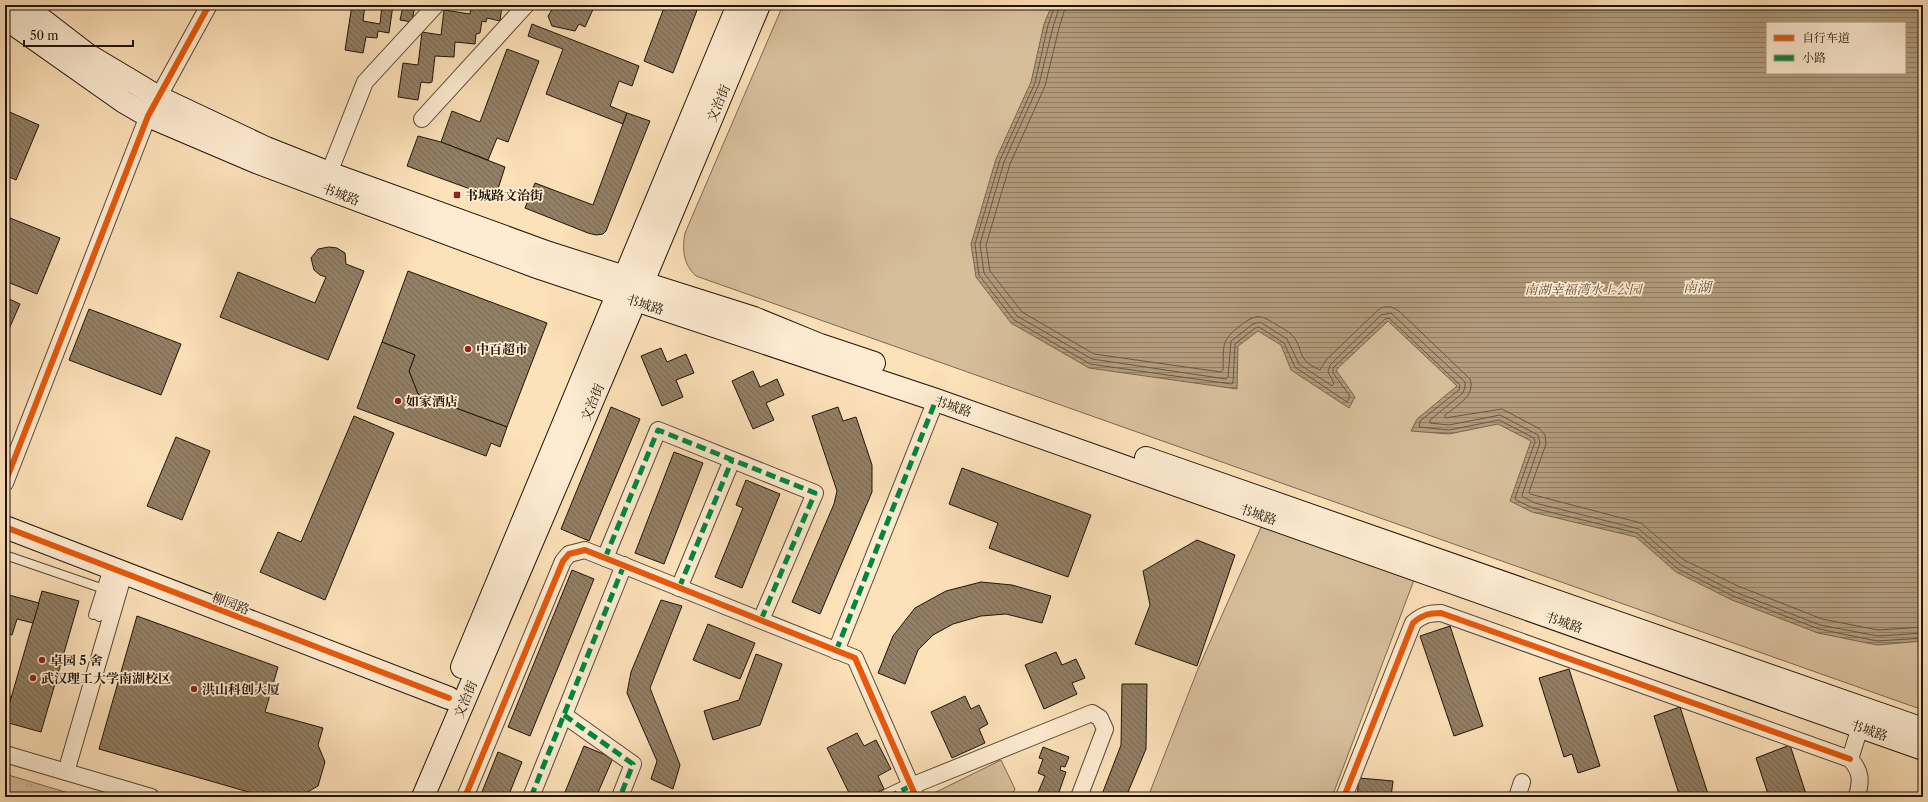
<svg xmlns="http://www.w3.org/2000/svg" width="1928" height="802" font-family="'Libre Caslon Text','Noto Serif SC',serif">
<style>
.grass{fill:url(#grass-tufts);stroke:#7c6951}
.park{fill:#d7be9b;stroke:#7c6951;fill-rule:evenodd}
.water{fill:url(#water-rules);stroke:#78654d;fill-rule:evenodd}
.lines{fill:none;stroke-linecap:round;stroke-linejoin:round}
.shore{stroke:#695842;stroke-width:1}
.building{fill:url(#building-back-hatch);stroke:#201407}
.lane-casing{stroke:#574734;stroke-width:10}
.street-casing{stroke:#574734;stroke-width:18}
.secondary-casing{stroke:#201407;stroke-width:24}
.lane{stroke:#feecd2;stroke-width:8}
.street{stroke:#feecd2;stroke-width:16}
.secondary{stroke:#feecd2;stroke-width:22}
.quiet{stroke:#00873e;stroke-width:5;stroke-dasharray:10 5;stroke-linecap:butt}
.cycleway-casing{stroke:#feecd2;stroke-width:8}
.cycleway{stroke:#e8590c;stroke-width:6}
.poi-dot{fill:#8f2418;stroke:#feecd2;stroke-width:1.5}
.labels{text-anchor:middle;stroke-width:3.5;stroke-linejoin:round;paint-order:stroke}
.street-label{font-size:13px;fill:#201407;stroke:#feecd2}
.poi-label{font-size:13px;font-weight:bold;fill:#201407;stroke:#feecd2;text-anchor:start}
.park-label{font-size:13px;font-style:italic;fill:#60503b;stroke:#feecd2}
.water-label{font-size:14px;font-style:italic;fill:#62513c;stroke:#feecd2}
</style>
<defs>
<pattern id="grass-tufts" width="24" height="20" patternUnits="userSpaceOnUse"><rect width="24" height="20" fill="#d7be9b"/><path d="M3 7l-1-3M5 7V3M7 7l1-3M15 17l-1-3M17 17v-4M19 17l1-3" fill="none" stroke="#b8a284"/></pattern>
<pattern id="water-rules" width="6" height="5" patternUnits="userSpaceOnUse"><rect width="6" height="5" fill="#b29b7c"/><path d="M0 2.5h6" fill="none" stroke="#907d64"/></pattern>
<pattern id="building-back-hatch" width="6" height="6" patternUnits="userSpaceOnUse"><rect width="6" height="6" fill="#937f64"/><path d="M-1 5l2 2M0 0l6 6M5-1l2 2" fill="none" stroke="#786750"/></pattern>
</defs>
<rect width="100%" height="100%" fill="#fde1b9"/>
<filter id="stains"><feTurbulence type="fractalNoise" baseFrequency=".005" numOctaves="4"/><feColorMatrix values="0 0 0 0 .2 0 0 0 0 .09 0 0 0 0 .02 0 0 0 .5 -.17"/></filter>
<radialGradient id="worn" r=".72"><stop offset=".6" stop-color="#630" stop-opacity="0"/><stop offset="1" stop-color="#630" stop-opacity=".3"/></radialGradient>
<polygon class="grass" points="5,774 82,797 5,797"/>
<g class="park">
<path d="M783 5H1923V710L696 276C683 264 682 249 685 233ZM1767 23H1905V73H1767Z"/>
<polygon points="1262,525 1414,580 1332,797 1148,797 1198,669"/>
<polygon points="1001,760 1015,789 1011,797 931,797 930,795"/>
</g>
<path class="water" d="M1052 5H1923V641L1877 645 1818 633 1732 600 1676 572 1636 537 1532 512 1510 501 1531 441 1498 424 1449 434 1411 431 1417 419 1457 386 1388 321 1336 370 1355 397 1349 408 1291 370 1281 345 1258 331 1238 346 1237 389 1089 368 1011 323 976 277 971 244 996 159 1031 82 1044 24ZM1767 23H1905V73H1767Z"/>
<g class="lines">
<g class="shore">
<polyline points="1055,5 1048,25 1035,83 1000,160 975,244 979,275 1014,320 1090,364 1231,384 1233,383 1235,344 1255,328 1259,327 1284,343 1295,367 1347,402 1350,396 1333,373 1333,368 1385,319 1389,318 1460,385 1459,390 1420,421 1419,427 1449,430 1499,420 1534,438 1535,442 1515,498 1516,500 1533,508 1637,533 1678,569 1733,596 1819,629 1877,641 1923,638"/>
<polyline points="1060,5 1053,27 1039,84 1004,162 980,244 984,273 1017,316 1092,359 1226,379 1228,377 1231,341 1253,324 1260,322 1287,339 1299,364 1332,386 1334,383 1328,372 1330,365 1381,315 1391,313 1465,382 1465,387 1463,393 1430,420 1430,423 1449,425 1500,415 1538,435 1540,443 1522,495 1523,497 1535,503 1639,529 1681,565 1735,592 1820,625 1878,636 1923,633"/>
<path d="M1066 5 1059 28 1045 86 1010 164 986 245 990 271 1022 312 1094 354 1221 372 1223 370C1224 345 1220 341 1241 325 1257 313 1261 315 1277 325 1282 328 1288 331 1292 335 1305 350 1295 359 1320 370L1326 360 1378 310C1385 305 1392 306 1399 311L1470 379C1476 396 1456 406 1445 415V418L1502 409 1540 429 1545 435 1546 444 1529 492 1530 494 1641 523 1684 560 1738 586 1822 619 1878 630 1923 627"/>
</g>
</g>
<g class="building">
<polygon points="352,5 365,5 363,21 380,24 382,5 393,5 389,33 378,31 377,38 366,37 363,53 345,50"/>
<polygon points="397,5 415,5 412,22 400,20 403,6"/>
<polygon points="471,5 502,5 500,21 487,18 486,22 482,21 480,33 476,34 475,44 455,42 454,57 435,56 432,82 429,83 421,82 418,100 398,97 403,63 418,65 422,32 441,35 444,10 470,14"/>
<polygon points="555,5 595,5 585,27 579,24 575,31 552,26 548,16"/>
<polygon points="665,5 699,5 673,73 644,61"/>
<polygon points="532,24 639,66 632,86 619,81 610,106 627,113 623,124 546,94 563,49 528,36"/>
<polygon points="507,49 539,61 508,142 497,138 488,160 441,142 452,111 480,122"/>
<polygon points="5,110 39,125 16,180 5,175"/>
<polygon points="627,113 650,121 606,231 603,234 596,235 588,233 525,208 535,183 593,205"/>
<polygon points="418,136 441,142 505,167 495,198 407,166"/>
<polygon points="5,216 60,238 37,294 5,281"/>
<polygon points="329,247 337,248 345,253 346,264 364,271 328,360 220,317 238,272 315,303 326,277 320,275 314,270 311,258 318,249"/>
<polygon points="408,271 547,323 507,427 418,394 409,371 415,355 382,342"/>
<polygon points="5,297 20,304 5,338"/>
<polygon points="89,309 181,344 161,395 69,360"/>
<polygon points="382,342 415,355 409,371 418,394 507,427 500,447 491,443 486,456 357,408"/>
<polygon points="661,348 667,362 686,354 694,373 676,380 683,397 662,406 641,356"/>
<polygon points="753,371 760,387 777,379 784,395 766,403 774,420 753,429 732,381"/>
<polygon points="611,407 640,419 589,541 561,529"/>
<polygon points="838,407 843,421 856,417 872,465 872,492 820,614 792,602 834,504 837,491 812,416"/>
<polygon points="354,416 394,433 325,600 260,572 278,532 301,542"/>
<polygon points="176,437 210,451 182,520 147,506"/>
<polygon points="674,452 703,463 664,564 635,553"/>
<polygon points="962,468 1091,515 1068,577 989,548 998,523 949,504"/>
<polygon points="746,480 780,494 742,588 715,577 743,508 736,505"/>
<polygon points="1197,540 1235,555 1197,666 1135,644 1150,605 1143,571"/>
<polygon points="572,570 594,579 530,736 508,727"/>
<polygon points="981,582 1012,585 1051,596 1042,623 1006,614 981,616 953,624 933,635 918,650 905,684 878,673 893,636 915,608 946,591"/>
<polygon points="42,591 79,601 41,732 5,722 5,719"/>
<polygon points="5,594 39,603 33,623 17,619 12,635 5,633"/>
<polygon points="661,600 682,606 650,688 680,765 673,789 651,779 657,761 627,693 631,672"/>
<polygon points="137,616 278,667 265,712 323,728 318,745 325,762 318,786 304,794 303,797 266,797 99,749"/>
<polygon points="708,624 755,643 740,679 693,660"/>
<polygon points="1450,626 1483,726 1454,736 1420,636"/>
<polygon points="1056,652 1062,665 1076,659 1085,678 1072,683 1077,694 1044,709 1025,665"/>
<polygon points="756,654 782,664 760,725 713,740 704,711 739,700"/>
<polygon points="1569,669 1600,766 1578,773 1572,754 1564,757 1539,678"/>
<polygon points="1122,684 1147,684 1146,749 1126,797 1101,797 1121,745"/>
<polygon points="5,695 11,697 9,706 5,705"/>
<polygon points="965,696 971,709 979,705 988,724 979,729 985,743 952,758 931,712"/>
<polygon points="1680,707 1709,797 1680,797 1654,716"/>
<polygon points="857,733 864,746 876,740 891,769 878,776 884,789 868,797 851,797 827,748"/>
<polygon points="1790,745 1807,797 1769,797 1756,758"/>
<polygon points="584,746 613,758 596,797 563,797"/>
<polygon points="1043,747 1069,757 1065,767 1061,766 1060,770 1066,772 1059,792 1066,794 1065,797 1036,797 1045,776 1038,773 1043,759 1039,758"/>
<polygon points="498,752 522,762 508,797 480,797"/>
<polygon points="1359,778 1393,781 1391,797 1357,797"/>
</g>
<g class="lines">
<defs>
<g id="lane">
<polyline points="5,555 101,588"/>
<polyline points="93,615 108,568"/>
<polyline points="99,617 114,571"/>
</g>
<g id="street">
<polyline points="422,119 526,5"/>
<polyline points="329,173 365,82 436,5"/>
<polyline points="5,483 148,116 209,5"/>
<polyline points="605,558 658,430 815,493 761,620"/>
<polyline points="679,588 732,460"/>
<polyline points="836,651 936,400"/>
<polyline points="564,715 633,764 620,797"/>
<polyline points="5,754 151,797"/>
<polyline points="66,772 124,573"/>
<polyline points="465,797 563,561 569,554 585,550 855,658 916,797"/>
<polyline points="531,797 624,565"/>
<polyline points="888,797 911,786 1092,713 1100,718 1105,729 1079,797"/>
<path d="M1344 797 1413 623C1422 615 1429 613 1441 613L1850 759"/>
<polyline points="1517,797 1522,782"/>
<path d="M1857 797C1861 781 1862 772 1850 759L1860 727"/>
</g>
<g id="secondary">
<polyline points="23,5 88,55 135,83 158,97 266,148 329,173 549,253 754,318 820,345 874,363"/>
<polyline points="5,18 124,102 148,116 256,162 534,266 936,400 1923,749"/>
<polyline points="1146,458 1923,729"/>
<polyline points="5,527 449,698"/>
<polyline points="462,667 738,5"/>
<polyline points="423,797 635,301 759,5"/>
</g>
</defs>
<use href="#lane" class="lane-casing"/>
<use href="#street" class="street-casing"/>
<use href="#secondary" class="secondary-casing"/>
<use href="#lane" class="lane"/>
<use href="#street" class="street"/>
<use href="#secondary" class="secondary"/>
<g class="quiet">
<polyline points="605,558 658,430 815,493 761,620"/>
<polyline points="679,588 732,460"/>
<polyline points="836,651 936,400"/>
<polyline points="564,715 633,764 620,797"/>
<polyline points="531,797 624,565"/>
<polyline points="888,797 911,786"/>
</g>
<defs>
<g id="cycleway">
<polyline points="5,483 148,116 209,5"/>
<polyline points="5,527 449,698"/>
<polyline points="465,797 563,561 569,554 585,550 855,658 916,797"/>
<path d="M1344 797 1413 623C1422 615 1429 613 1441 613L1850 759"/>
</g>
</defs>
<use href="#cycleway" class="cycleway-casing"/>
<use href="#cycleway" class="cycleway"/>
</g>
<g class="poi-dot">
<rect x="453" y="191" width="8" height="8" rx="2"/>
<circle cx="468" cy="349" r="4"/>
<circle cx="398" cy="401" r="4"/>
<circle cx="42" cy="660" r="4"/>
<circle cx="33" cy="678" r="4"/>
<circle cx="194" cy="689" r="4"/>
</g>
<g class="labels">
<g class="street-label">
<text transform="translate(718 103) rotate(-67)" y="5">文治街</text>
<text transform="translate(341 194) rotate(21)" y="5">书城路</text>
<text transform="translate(645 304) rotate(17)" y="5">书城路</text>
<text transform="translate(592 402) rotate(-67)" y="5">文治街</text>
<text transform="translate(953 406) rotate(19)" y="5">书城路</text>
<text transform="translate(1258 514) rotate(19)" y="5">书城路</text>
<text transform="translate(231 603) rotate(21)" y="5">柳园路</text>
<text transform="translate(1564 622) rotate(19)" y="5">书城路</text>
<text transform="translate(465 699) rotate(-67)" y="5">文治街</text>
<text transform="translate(1869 730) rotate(19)" y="5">书城路</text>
</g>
<g class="poi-label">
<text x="465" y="200">书城路文治街</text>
<text x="476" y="354">中百超市</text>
<text x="406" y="406">如家酒店</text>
<text x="50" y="665">卓园 5 舍</text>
<text x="41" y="683">武汉理工大学南湖校区</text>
<text x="202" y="694">洪山科创大厦</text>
</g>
<g class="park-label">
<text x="1583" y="294">南湖幸福湾水上公园</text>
</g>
<g class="water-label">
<text x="1697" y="292">南湖</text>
</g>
</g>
<rect width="1928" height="802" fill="none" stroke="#fde1b9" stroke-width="20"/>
<rect x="6" y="6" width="1916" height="790" fill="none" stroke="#201407" stroke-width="2"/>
<rect x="10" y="10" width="1908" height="782" fill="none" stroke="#201407"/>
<rect x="1766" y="22" width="140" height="52" fill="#feecd2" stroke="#a59681"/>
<rect x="1774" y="35" width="20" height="6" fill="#e8590c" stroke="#a59681"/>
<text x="1802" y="42" font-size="12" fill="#201407">自行车道</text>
<rect x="1774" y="55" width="20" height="6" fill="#00873e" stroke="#a59681"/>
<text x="1802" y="62" font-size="12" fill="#201407">小路</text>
<path d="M24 40v6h109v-6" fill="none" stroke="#201407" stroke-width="2"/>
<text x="30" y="40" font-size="12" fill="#201407" stroke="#feecd2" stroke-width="3" paint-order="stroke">50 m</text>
<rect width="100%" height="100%" filter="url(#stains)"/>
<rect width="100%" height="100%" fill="url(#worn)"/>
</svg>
